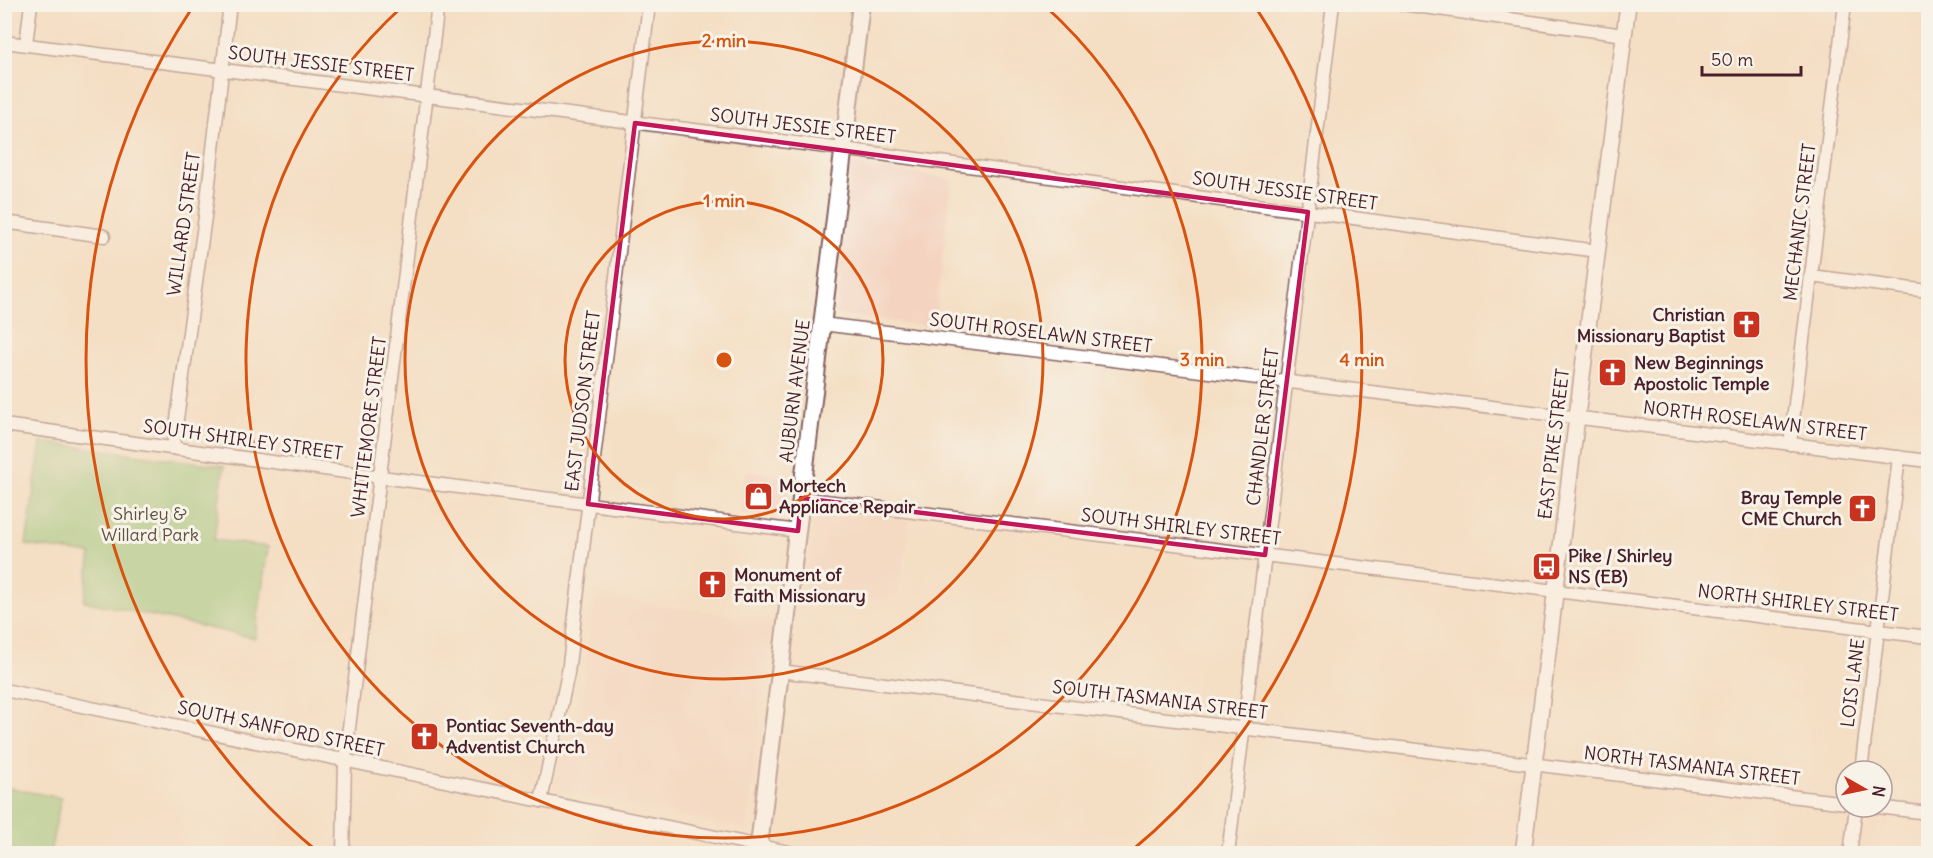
<svg xmlns="http://www.w3.org/2000/svg" width="1933" height="858" font-family="Delius,sans-serif">
<style>
.built{fill:#f4d3c0}
.green{fill:#92c87a;stroke:#6e7452;stroke-width:1.5}
.lines{fill:none;stroke-linecap:round;stroke-linejoin:round}
.minor-casing{stroke:#866261;stroke-width:15}
.tertiary-casing{stroke:#866261;stroke-width:18}
.secondary-casing{stroke:#866261;stroke-width:20}
.minor{stroke:#fff;stroke-width:12}
.tertiary{stroke:#fff;stroke-width:15}
.secondary{stroke:#fff;stroke-width:16}
.marked{fill:none;stroke:#c2185b;stroke-width:4.5;stroke-linejoin:round}
.ring{fill:none;stroke:#d8530f;stroke-width:3}
.labels{text-anchor:middle;stroke-width:6;stroke-linejoin:round;paint-order:stroke}
.street-label{font-size:18px;fill:#4a1f2b;stroke:#f7f3e8}
.poi-label{font-size:18px;font-weight:bold;fill:#4a1f2b;stroke:#f7f3e8;text-anchor:start}
.park-label{font-size:18px;fill:#605243;stroke:#f7f3e8}
.centre{fill:#d8530f;stroke:#f7f3e8;stroke-width:3}
.ring-label{font-size:18px;text-anchor:middle;font-weight:bold;fill:#d8530f;stroke:#f7f3e8;stroke-width:6;stroke-linejoin:round;paint-order:stroke}
</style>
<rect width="100%" height="100%" fill="#f7f3e8"/>
<filter id="ink" filterUnits="userSpaceOnUse"><feTurbulence type="fractalNoise" baseFrequency=".0167" numOctaves="2"/><feDisplacementMap in="SourceGraphic" scale="12" xChannelSelector="R" yChannelSelector="G"/><feConvolveMatrix kernelMatrix="1 2 1 2 8 2 1 2 1" color-interpolation-filters="sRGB"/></filter>
<filter id="wash" filterUnits="userSpaceOnUse"><feTurbulence type="fractalNoise" baseFrequency=".008" numOctaves="4" result="noise"/><feDisplacementMap in="SourceGraphic" scale="24" xChannelSelector="R" yChannelSelector="G"/><feGaussianBlur stdDeviation="1.35" result="paint"/><feColorMatrix in="noise" values="0 0 0 0 0 0 0 0 0 0 0 0 0 0 0 0 0 1.4 0 .05"/><feComposite in="paint" operator="in"/></filter>
<g filter="url(#wash)">
<rect width="100%" height="100%" fill="#f4dfc4"/>
<g class="built">
<polygon points="851,165 952,179 934,327 836,314"/>
<polygon points="746,471 790,476 785,513 775,518 741,513"/>
<polygon points="816,506 911,517 898,599 861,598 805,590"/>
<polygon points="595,595 771,621 747,831 554,788 568,733 580,707"/>
</g>
<g class="green">
<polygon points="41,442 224,466 214,540 268,547 255,638 84,601 91,554 26,545"/>
<polygon points="5,787 61,798 50,853 5,853"/>
</g>
</g>
<g filter="url(#ink)">
<g class="lines">
<defs>
<g id="minor">
<polyline points="1402,4 1624,35"/>
<polyline points="4,42 843,149 1597,251"/>
<polyline points="26,44 31,4"/>
<polyline points="4,222 104,236"/>
<polyline points="1811,276 1928,291"/>
<polyline points="822,324 1928,461"/>
<polyline points="4,425 396,479 798,531"/>
<polyline points="1790,444 1845,4"/>
<polyline points="173,448 205,217 230,4"/>
<polyline points="801,498 1928,637"/>
<polyline points="780,671 1846,803"/>
<polyline points="4,690 798,854"/>
<polyline points="1861,771 1899,457"/>
<polyline points="541,801 568,673 649,4"/>
<polyline points="1878,807 1928,813"/>
<polyline points="343,854 345,760 438,4"/>
<polyline points="1228,854 1333,4"/>
<polyline points="1850,854 1856,807"/>
</g>
<polyline id="tertiary" points="1523,854 1628,4"/>
<polyline id="secondary" points="758,854 861,4"/>
</defs>
<use href="#minor" class="minor-casing"/>
<use href="#tertiary" class="tertiary-casing"/>
<use href="#secondary" class="secondary-casing"/>
<use href="#minor" class="minor"/>
<use href="#tertiary" class="tertiary"/>
<use href="#secondary" class="secondary"/>
</g>
</g>
<path d="M0 0H1933V858H0ZM635 123 1308 212 1265 555 801 498 798 531 588 504Z" fill="#f4dfc4" fill-opacity=".55" fill-rule="evenodd"/>
<path class="marked" d="M635 123 1308 212 1265 555 801 498 798 531 588 504Z"/>
<g class="ring">
<circle cx="724" cy="360" r="159"/>
<circle cx="724" cy="360" r="319"/>
<path d="M1044 5A478 478 0 1 1 404 5"/>
<path d="M318 852A638 638 0 0 1 192 8M1256 8A638 638 0 0 1 1130 852"/>
</g>
<defs>
<symbol id="church-square" viewBox="-11 -11 22 22"><rect x="-9" y="-9" width="18" height="18" rx="4" fill="#c8321e" stroke="#f7f3e8"/><path d="M-1.2-6h2.4v3.5h3.3v2.4h-3.3V6h-2.4V-.1h-3.3v-2.4h3.3Z" fill="#fff"/></symbol>
<symbol id="shop-square" viewBox="-11 -11 22 22"><rect x="-9" y="-9" width="18" height="18" rx="4" fill="#c8321e" stroke="#f7f3e8"/><path d="M-5-2.5h2.3a2.7 3.5 0 0 1 5.4 0H5L5.5 6h-11ZM-1.5-2.5h3a1.5 2.3 0 0 0-3 0Z" fill="#fff"/></symbol>
<symbol id="bus-square" viewBox="-11 -11 22 22"><rect x="-9" y="-9" width="18" height="18" rx="4" fill="#c8321e" stroke="#f7f3e8"/><path d="M-5-6H5V4H4V6H2V4H-2V6H-4V4H-5ZM-3.5-4V0h7V-4ZM-3.5 1.2v1.5H-2V1.2ZM2 1.2v1.5H3.5V1.2Z" fill="#fff"/></symbol>
</defs>
<g fill-rule="evenodd">
<use href="#church-square" x="1730" y="308" width="33" height="33"/>
<use href="#church-square" x="1596" y="356" width="33" height="33"/>
<use href="#shop-square" x="742" y="480" width="33" height="33"/>
<use href="#church-square" x="1846" y="492" width="33" height="33"/>
<use href="#bus-square" x="1530" y="550" width="33" height="33"/>
<use href="#church-square" x="696" y="568" width="33" height="33"/>
<use href="#church-square" x="408" y="720" width="33" height="33"/>
</g>
<g class="labels">
<g class="street-label">
<text transform="translate(321 64) rotate(7)" y="6">SOUTH JESSIE STREET</text>
<text transform="translate(803 126) rotate(7)" y="6">SOUTH JESSIE STREET</text>
<text transform="translate(1285 191) rotate(8)" y="6">SOUTH JESSIE STREET</text>
<text transform="translate(1800 222) rotate(-83)" y="6">MECHANIC STREET</text>
<text transform="translate(184 224) rotate(-82)" y="6">WILLARD STREET</text>
<text transform="translate(1041 333) rotate(7)" y="6">SOUTH ROSELAWN STREET</text>
<text transform="translate(795 391) rotate(-83)" y="6">AUBURN AVENUE</text>
<text transform="translate(583 401) rotate(-83)" y="6">EAST JUDSON STREET</text>
<text transform="translate(1755 421) rotate(7)" y="6">NORTH ROSELAWN STREET</text>
<text transform="translate(369 427) rotate(-83)" y="6">WHITTEMORE STREET</text>
<text transform="translate(1263 427) rotate(-83)" y="6">CHANDLER STREET</text>
<text transform="translate(243 440) rotate(8)" y="6">SOUTH SHIRLEY STREET</text>
<text transform="translate(1554 444) rotate(-83)" y="6">EAST PIKE STREET</text>
<text transform="translate(1181 527) rotate(7)" y="6">SOUTH SHIRLEY STREET</text>
<text transform="translate(1798 603) rotate(7)" y="6">NORTH SHIRLEY STREET</text>
<text transform="translate(1853 683) rotate(-83)" y="6">LOIS LANE</text>
<text transform="translate(1160 700) rotate(7)" y="6">SOUTH TASMANIA STREET</text>
<text transform="translate(281 729) rotate(12)" y="6">SOUTH SANFORD STREET</text>
<text transform="translate(1692 766) rotate(7)" y="6">NORTH TASMANIA STREET</text>
</g>
<g class="poi-label">
<text x="1725" y="321" text-anchor="end">Christian<tspan x="1725" dy="21">Missionary Baptist</tspan></text>
<text x="1634" y="369">New Beginnings<tspan x="1634" dy="21">Apostolic Temple</tspan></text>
<text x="779" y="492">Mortech<tspan x="779" dy="21">Appliance Repair</tspan></text>
<text x="1842" y="504" text-anchor="end">Bray Temple<tspan x="1842" dy="21">CME Church</tspan></text>
<text x="1568" y="562">Pike / Shirley<tspan x="1568" dy="21">NS (EB)</tspan></text>
<text x="734" y="581">Monument of<tspan x="734" dy="21">Faith Missionary</tspan></text>
<text x="446" y="732">Pontiac Seventh-day<tspan x="446" dy="21">Adventist Church</tspan></text>
</g>
<g class="park-label">
<text x="150" y="520">Shirley &amp;<tspan x="150" dy="21">Willard Park</tspan></text>
</g>
</g>
<circle cx="724" cy="360" r="9" class="centre"/>
<g class="ring-label">
<text x="724" y="47">2 min</text>
<text x="724" y="207">1 min</text>
<text x="1202" y="366">3 min</text>
<text x="1362" y="366">4 min</text>
</g>
<rect width="1933" height="858" fill="none" stroke="#f7f3e8" stroke-width="24"/>
<g transform="translate(1864 789) rotate(99)"><circle r="28" fill="#f7f3e8" stroke="#b29e9c" stroke-width="1.5"/>
<path d="M0-4.5L10 22L0 15L-10 22Z" fill="#c8321e"/>
<text y="-9" font-size="16" font-weight="bold" text-anchor="middle" fill="#4a1f2b">N</text>
</g>
<path d="M1702 66v9h99v-9" fill="none" stroke="#4a1f2b" stroke-width="3"/>
<text x="1711" y="66" font-size="18" fill="#4a1f2b" stroke="#f7f3e8" stroke-width="4.5" paint-order="stroke">50 m</text>
</svg>
